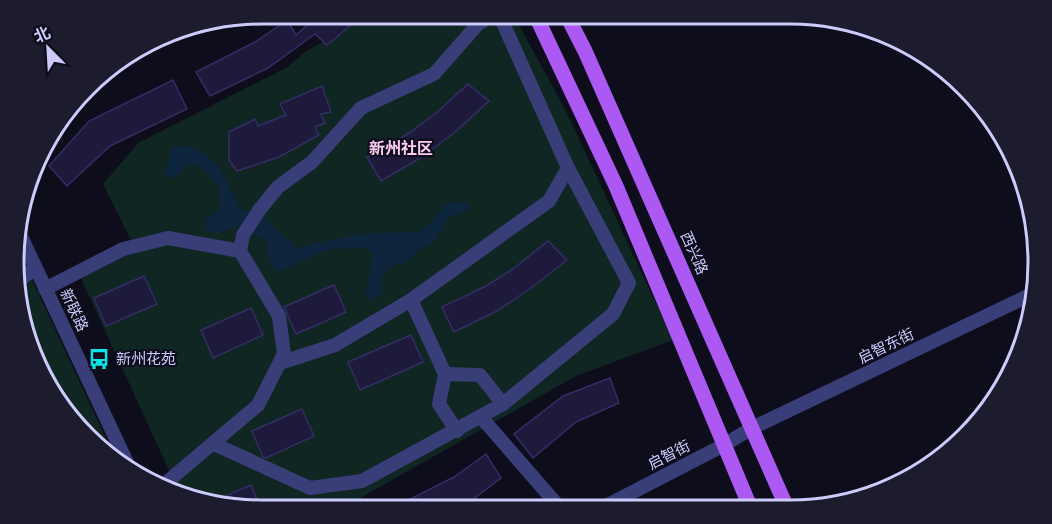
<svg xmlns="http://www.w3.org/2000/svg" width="1052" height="524" font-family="Arial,'Noto Sans SC',sans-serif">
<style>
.green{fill:#102623}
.water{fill:#0e253e}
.building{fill:#1e1a3c;stroke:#342d66;stroke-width:1.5}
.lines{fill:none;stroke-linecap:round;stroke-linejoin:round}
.minor{stroke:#3a3e78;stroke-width:14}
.major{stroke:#ac59f4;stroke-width:15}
.labels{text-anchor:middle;stroke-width:4.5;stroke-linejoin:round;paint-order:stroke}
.street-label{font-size:15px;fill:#cccbfc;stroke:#0e0d1c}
.poi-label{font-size:15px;fill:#cccbfc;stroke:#0e0d1c;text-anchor:start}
.neighbourhood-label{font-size:16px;font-weight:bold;fill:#fccdef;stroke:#0e0d1c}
.rim{fill:none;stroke:#cccbfc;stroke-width:3}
</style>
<rect width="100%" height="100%" fill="#0e0d1c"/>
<g class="green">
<polygon points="373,14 513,14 565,109 673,340 576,376 339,510 246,510 179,492 78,272 134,246 103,184 138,143 286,68 305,52"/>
<polygon points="29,273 115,458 86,437 39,372 16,294 16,282"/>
</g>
<path class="water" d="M172 146C179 147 189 146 196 149 220 159 230 188 240 210L257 212 297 248 340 238 378 233 419 232 433 220 446 204 467 202 471 208 447 219 435 240 418 250 407 262 391 266 382 277V293L367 301 366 291 373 254 366 248 329 249 278 272 269 261 266 239 236 226 219 234 205 229 206 219 221 208 219 188 201 166 190 164 172 179 165 173Z"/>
<g class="building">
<polygon points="320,14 364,14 327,45 315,34 268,68 210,96 196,72 255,42 287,20 296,35"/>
<polygon points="173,80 187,109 110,146 67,186 49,166 89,121"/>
<polygon points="468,84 489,101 455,132 422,157 381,181 367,157 409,133 435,114"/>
<polygon points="322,86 331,112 321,114 325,123 315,127 319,135 279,157 237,171 229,160 229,132 255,119 258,126 286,115 280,104"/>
<polygon points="548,241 567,260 531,288 497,311 454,332 442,307 486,286 513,269"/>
<polygon points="144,276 157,304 106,326 94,298"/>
<polygon points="334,285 346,312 296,334 284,307"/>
<polygon points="251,308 263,335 213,358 201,330"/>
<polygon points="411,335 423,362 360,390 348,362"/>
<polygon points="610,378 619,403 576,422 533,458 514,434 563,396"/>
<polygon points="302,409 314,436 266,458 263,457 252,431"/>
<polygon points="486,454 501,478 468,503 454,509 389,510 454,477"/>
<polygon points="251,485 261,510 246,510 214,501"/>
</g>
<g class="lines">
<g class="minor">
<polyline points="18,230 130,469"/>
<polyline points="240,251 243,235 260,209 278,187 312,162 361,108 434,74 478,24 494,14"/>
<polyline points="16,282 29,273 35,266"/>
<polyline points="45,289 123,249 168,238 240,251 279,316 284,354 258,405 161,487"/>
<polyline points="411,300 445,374 439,404 457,431"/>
<polyline points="280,363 335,345 411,300 549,201 568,168 499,14"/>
<polyline points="445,374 480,375 503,404"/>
<polyline points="481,417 561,509"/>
<polyline points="214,444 310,488 362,481 503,404 613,314 629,283 568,168"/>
<polyline points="600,509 724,445 752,428 1034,293"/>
</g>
<g class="major">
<polyline points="535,14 616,186 751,509"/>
<polyline points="566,14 585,51 787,508"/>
</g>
</g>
<defs>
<symbol id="bus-bare" viewBox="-9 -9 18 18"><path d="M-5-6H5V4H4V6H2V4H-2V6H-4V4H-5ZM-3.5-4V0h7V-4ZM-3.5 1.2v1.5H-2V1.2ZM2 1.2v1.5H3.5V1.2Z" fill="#0fe2e4" stroke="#0e0d1c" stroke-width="2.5" paint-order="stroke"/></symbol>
</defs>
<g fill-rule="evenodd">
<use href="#bus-bare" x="84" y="344" width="30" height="30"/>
</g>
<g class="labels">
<g class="street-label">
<text transform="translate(694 253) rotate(66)" y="5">西兴路</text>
<text transform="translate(74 310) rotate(65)" y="5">新联路</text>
<text transform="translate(886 346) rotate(-26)" y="5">启智东街</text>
<text transform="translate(669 455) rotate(-27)" y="5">启智街</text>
</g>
<g class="poi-label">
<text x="116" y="364">新州花苑</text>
</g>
<g class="neighbourhood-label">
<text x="401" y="154">新州社区</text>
</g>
</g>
<path d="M0 0H1052V524H0ZM262 24H790A238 238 0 0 1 1028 262V262A238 238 0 0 1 790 500H262A238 238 0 0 1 24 262V262A238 238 0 0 1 262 24Z" fill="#1d1c2e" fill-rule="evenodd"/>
<path class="rim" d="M262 24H790A238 238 0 0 1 1028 262V262A238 238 0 0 1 790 500H262A238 238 0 0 1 24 262V262A238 238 0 0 1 262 24Z"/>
<g transform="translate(48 48) rotate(336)" stroke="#0e0d1c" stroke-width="4.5" paint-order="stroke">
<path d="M0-4.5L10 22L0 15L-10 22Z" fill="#cccbfc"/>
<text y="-9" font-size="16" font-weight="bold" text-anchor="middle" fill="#cccbfc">北</text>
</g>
</svg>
